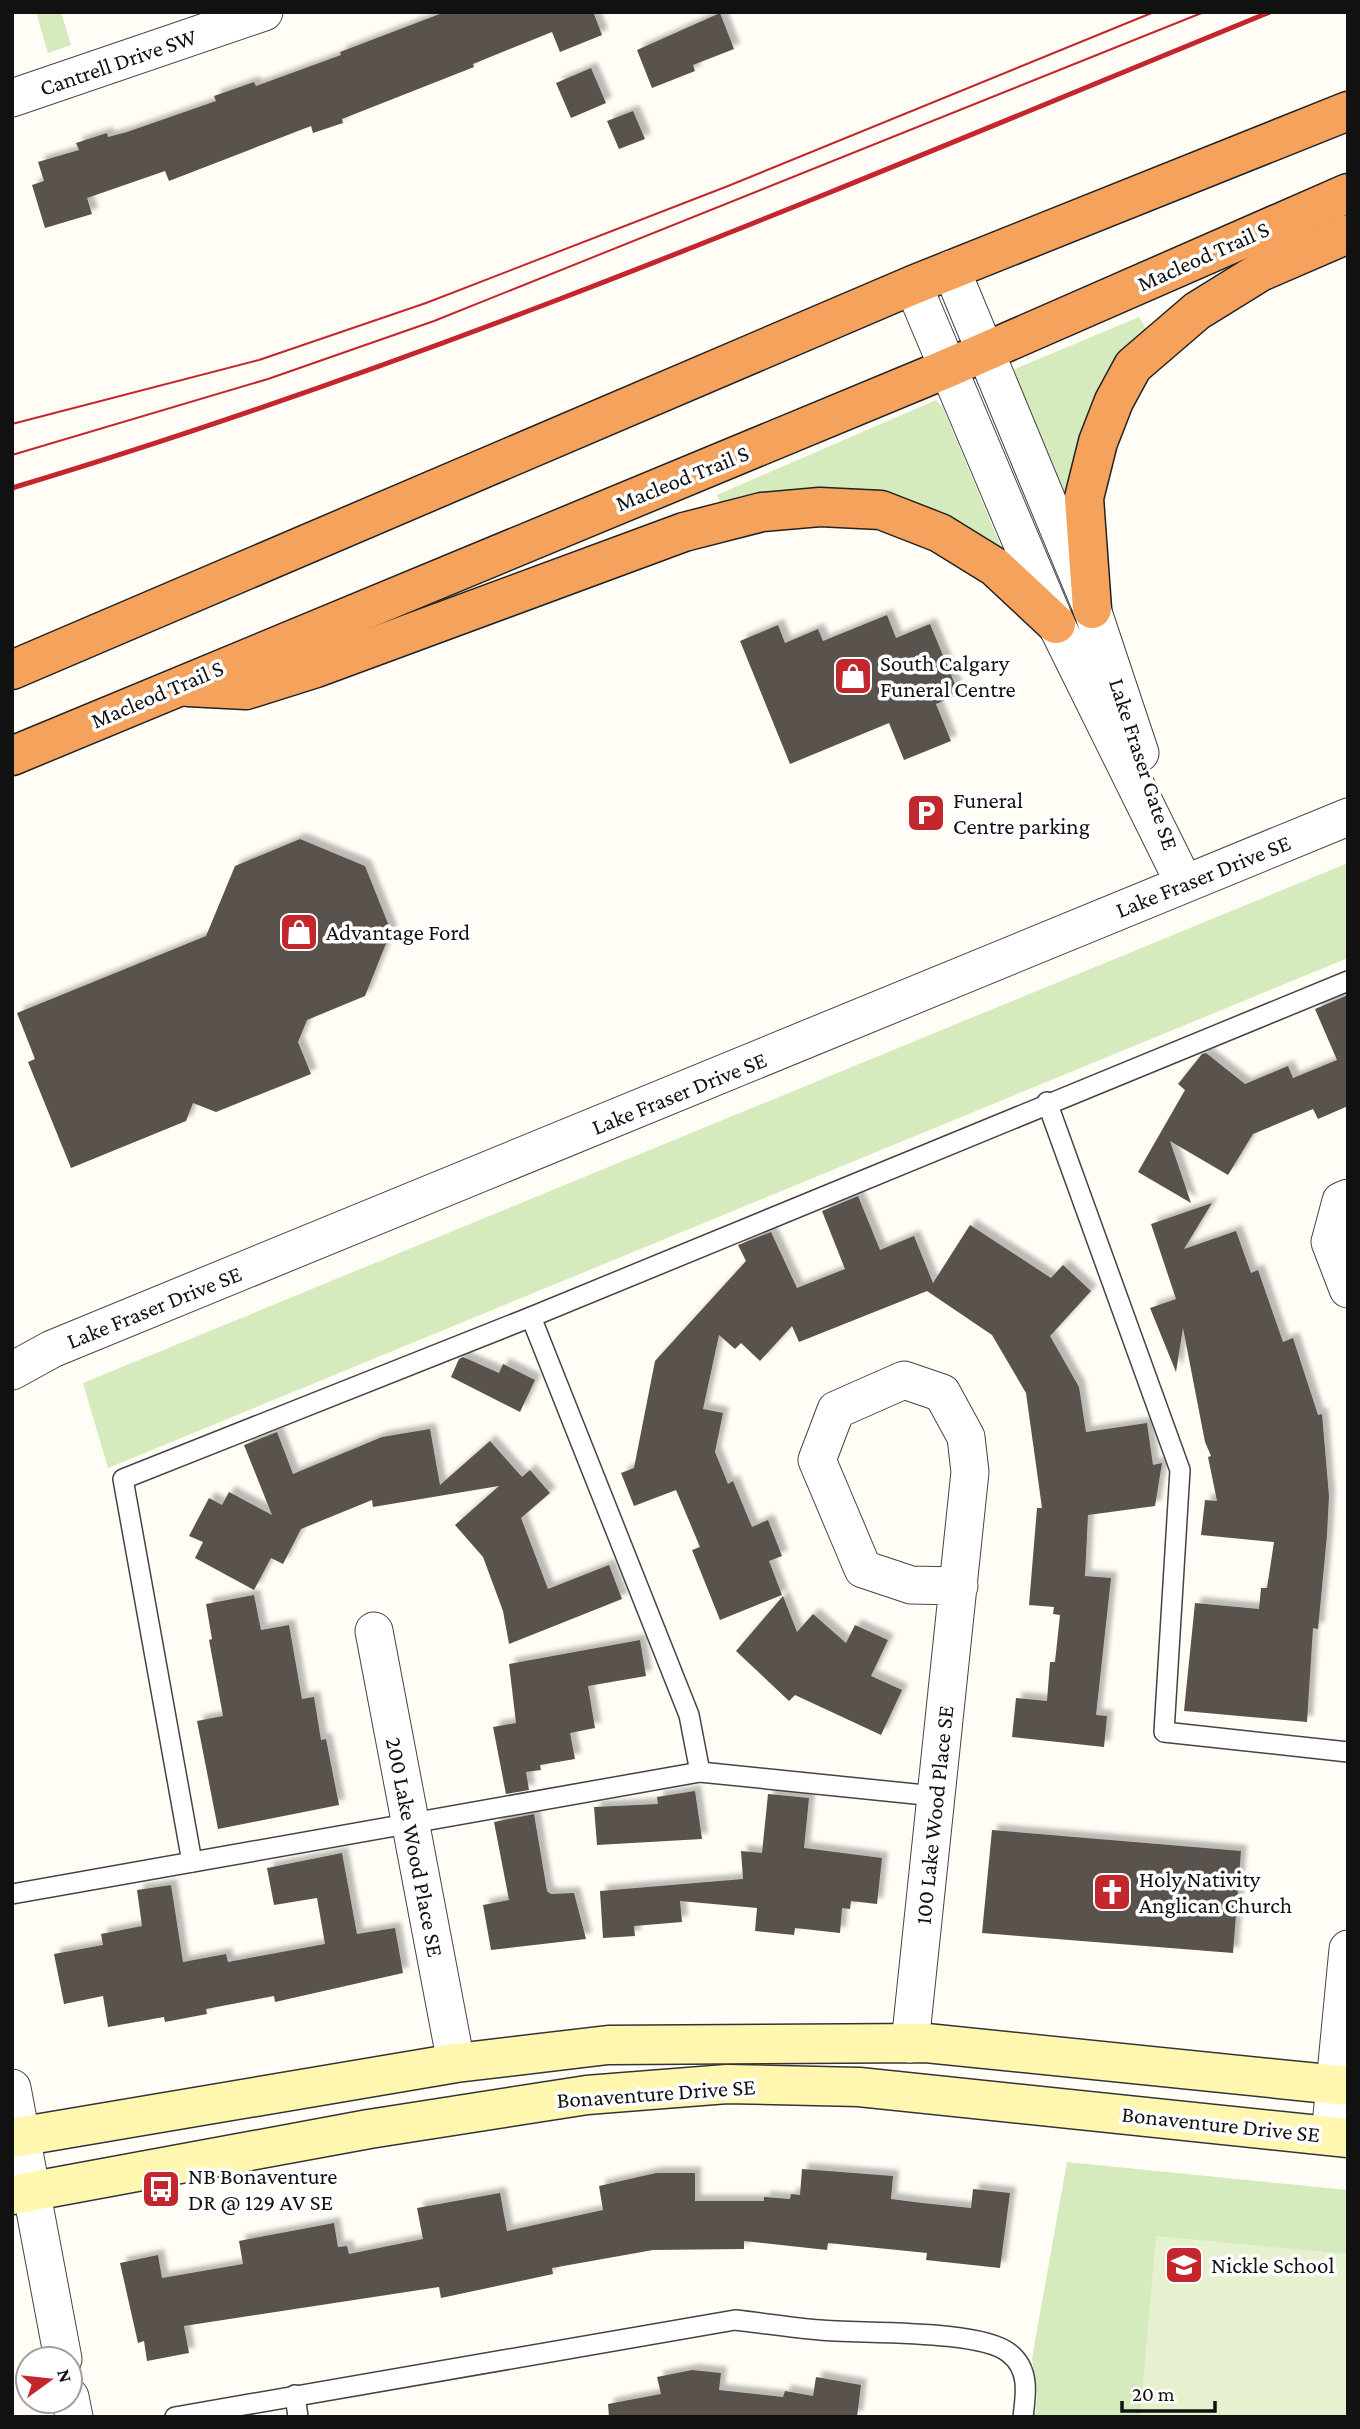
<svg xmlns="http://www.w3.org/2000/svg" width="1360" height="2429" font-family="'Crimson Pro',serif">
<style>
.green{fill:#d5ebbd}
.pitch{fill:#e6f2cf}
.building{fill:#5a524d;filter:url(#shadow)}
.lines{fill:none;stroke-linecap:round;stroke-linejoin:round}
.lane-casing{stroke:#444;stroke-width:22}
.street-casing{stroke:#444;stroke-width:39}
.secondary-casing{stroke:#333;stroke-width:41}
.highway-casing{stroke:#222;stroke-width:41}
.lane{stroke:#fff;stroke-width:19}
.street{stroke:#fff;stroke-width:37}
.secondary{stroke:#fff6b0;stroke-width:38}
.highway{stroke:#f5a25d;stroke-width:38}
.tram{stroke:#c4262e;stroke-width:2}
.rail{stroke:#c4262e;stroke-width:5}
.labels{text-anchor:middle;stroke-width:7;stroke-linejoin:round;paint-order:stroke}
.street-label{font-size:23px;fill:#111;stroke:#fff}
.poi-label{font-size:23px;fill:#111;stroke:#fff;text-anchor:start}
</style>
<defs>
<filter id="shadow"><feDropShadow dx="6" dy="-6" stdDeviation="2" flood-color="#0004"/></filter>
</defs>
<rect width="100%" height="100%" fill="#fffdf5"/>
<g class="green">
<polygon points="36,12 61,12 71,45 48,53"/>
<polygon points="1139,317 1147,330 1068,504 1010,371"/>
<polygon points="936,400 943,408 1002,549 979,542 723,509 717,495"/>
<polygon points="1348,863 1348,958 108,1468 83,1383"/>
<polygon points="1067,2162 1348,2190 1348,2417 1035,2417 1037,2397 1032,2358"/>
</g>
<polygon class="pitch" points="1156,2236 1348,2254 1348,2417 1140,2417"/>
<g class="building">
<polygon points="445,12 597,12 594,14 602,35 560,52 552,32 473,64 474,67 342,119 343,123 313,133 311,126 169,181 165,171 87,198 92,214 45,228 32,185 44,181 38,162 79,150 76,143 107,133 108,137 127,132 216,101 214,96 254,82 256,86 341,55 340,52"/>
<polygon points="720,13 734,49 693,65 695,71 652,88 637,50"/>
<polygon points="591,68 606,103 571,118 556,83"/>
<polygon points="633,111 645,139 619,149 607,121"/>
<polygon points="887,615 896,638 930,624 959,694 936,704 951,741 904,760 889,723 790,764 740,641 778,625 785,643 818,629 823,641"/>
<polygon points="300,839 365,866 391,931 365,996 307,1020 298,1042 311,1074 216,1112 193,1103 186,1121 71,1168 28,1062 35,1059 17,1013 206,936 235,866"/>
<polygon points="1348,995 1348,1106 1318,1119 1313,1109 1253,1134 1228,1175 1170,1141 1191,1203 1138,1172 1185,1090 1178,1084 1202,1054 1206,1053 1245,1084 1288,1066 1293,1078 1337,1060 1315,1009"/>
<polygon points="858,1196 880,1250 914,1236 933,1283 970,1225 1051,1278 1063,1265 1091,1291 1050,1336 1079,1387 1086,1432 1147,1423 1153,1465 1162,1463 1155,1506 1088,1515 1085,1576 1111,1578 1096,1715 1107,1716 1104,1747 1012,1737 1016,1698 1047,1701 1050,1662 1055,1662 1060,1615 1053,1614 1054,1607 1029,1605 1037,1508 1042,1508 1026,1393 992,1335 927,1291 799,1342 792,1326 760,1361 741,1343 735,1349 719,1335 703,1409 723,1413 715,1452 728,1484 733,1481 752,1527 768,1520 782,1556 769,1561 782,1595 720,1620 692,1550 700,1547 676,1490 634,1506 621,1473 634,1468 655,1361 746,1261 738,1245 771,1232 797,1288 845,1269 822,1211"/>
<polygon points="1212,1203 1184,1249 1236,1231 1251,1273 1258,1270 1283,1342 1293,1338 1318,1415 1322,1414 1329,1496 1327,1535 1318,1629 1313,1628 1307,1722 1184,1711 1195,1603 1259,1609 1261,1588 1267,1588 1274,1542 1201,1535 1205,1500 1217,1501 1208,1457 1211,1456 1205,1442 1183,1328 1176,1372 1150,1308 1176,1299 1151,1224"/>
<polygon points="463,1357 499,1373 503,1364 535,1380 520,1412 451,1377 459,1359"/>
<polygon points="430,1429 440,1485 490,1441 522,1477 530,1470 550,1493 521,1518 548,1589 609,1565 622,1599 509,1644 503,1611 483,1557 455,1525 499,1486 373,1507 372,1500 301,1529 283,1564 271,1558 254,1590 195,1558 203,1542 189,1536 209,1498 222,1505 229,1492 272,1515 244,1445 277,1432 293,1474 382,1437"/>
<polygon points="254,1595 261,1630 289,1625 302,1699 314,1697 321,1740 326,1739 339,1805 218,1829 197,1721 223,1716 209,1640 212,1639 206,1604"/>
<polygon points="783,1596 797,1632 813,1614 846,1643 855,1625 888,1640 871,1676 902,1690 881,1735 795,1695 789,1701 736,1651"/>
<polygon points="640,1640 646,1676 588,1686 595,1728 570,1733 575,1759 540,1765 541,1770 526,1772 529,1790 506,1794 493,1727 516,1723 509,1664"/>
<polygon points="695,1791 702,1839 597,1845 594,1807 658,1804 657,1797"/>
<polygon points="768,1794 809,1798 804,1848 882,1858 877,1904 851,1901 850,1909 842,1908 840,1933 795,1928 794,1935 755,1931 757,1908 680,1901 682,1922 634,1926 635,1936 603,1938 600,1891 743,1879 741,1851 762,1853"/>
<polygon points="534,1814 547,1891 551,1894 574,1893 586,1939 491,1950 483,1905 509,1900 494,1822"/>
<polygon points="992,1830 1241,1851 1233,1953 982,1933"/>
<polygon points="342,1853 357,1934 395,1928 403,1973 275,2002 274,1996 206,2009 207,2014 165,2022 164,2017 108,2027 103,1996 64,2004 54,1954 103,1945 101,1934 142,1926 137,1890 171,1885 183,1962 226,1954 228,1962 325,1944 317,1898 274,1905 267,1868"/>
<polygon points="802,2169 893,2176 891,2199 922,2203 971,2208 973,2189 1010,2193 1000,2268 926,2260 927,2253 828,2243 827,2250 744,2241 744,2249 653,2250 552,2268 553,2274 441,2298 439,2287 184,2326 189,2353 147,2361 144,2341 138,2343 120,2263 158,2255 162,2278 243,2264 239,2241 334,2223 338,2247 347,2246 349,2254 423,2239 417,2208 500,2193 507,2231 603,2210 599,2186 656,2173 695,2173 695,2201 764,2201 764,2197 790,2199 791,2194 800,2195"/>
<polygon points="692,2370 721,2373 719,2390 783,2397 785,2391 813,2396 816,2377 861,2385 857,2417 609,2417 608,2404 661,2394 657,2377"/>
</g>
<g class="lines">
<defs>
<g id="lane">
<polyline points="1047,1102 1180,1470 1164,1732 1348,1752"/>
<polyline points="531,1317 689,1715 700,1772"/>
<polyline points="192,1862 123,1479 531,1317 1348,981"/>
<polyline points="12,1894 700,1772 935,1796"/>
<polyline points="295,2395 298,2417"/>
<path d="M175 2417 735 2320C763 2323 792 2328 820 2330 861 2334 980 2329 1009 2353 1030 2369 1026 2394 1023 2417"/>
</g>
<g id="street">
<polyline points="12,98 264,12"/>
<polyline points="951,269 1092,609 1140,753"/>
<polyline points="913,285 1056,624 1184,883"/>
<polyline points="1348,1198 1341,1201 1330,1242 1348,1289"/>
<polyline points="12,1371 52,1349 1348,817"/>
<polyline points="374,1631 456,2063"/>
<polyline points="910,2044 970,1472 966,1437 942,1393 904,1380 836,1410 817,1460 863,1569 911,1585 959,1586"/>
<polyline points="12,2088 63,2359"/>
<polyline points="1330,2136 1348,1949"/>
<polyline points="70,2397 74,2417"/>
</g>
<g id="secondary">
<polyline points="12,2138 456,2063 608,2045 926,2043 1348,2086"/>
<polyline points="12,2195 369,2129 587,2095 727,2084 859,2087 1348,2138"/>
</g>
<g id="highway">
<polyline points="1092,609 1084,498 1098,442 1114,401 1133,366 1197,311 1260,272 1348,234"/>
<polyline points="12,670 913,285 1348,111"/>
<polyline points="188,687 246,690 316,668 684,532 762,512 820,507 881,510 940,533 995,567 1056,624"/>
<polyline points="12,756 948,368 1348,193"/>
</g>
</defs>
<use href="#lane" class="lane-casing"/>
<use href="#street" class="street-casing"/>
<use href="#secondary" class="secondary-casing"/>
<use href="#highway" class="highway-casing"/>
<use href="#lane" class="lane"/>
<use href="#street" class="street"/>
<use href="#secondary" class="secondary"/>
<use href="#highway" class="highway"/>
<g class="tram">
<polyline points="12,424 259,360 426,303 728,186 1154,12"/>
<polyline points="12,455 268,379 434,321 1204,12"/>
</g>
<path class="rail" d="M12 488C443 359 854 182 1270 12"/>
</g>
<defs>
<symbol id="shop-square" viewBox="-11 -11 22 22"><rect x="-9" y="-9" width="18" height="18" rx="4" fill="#c4262e" stroke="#fff"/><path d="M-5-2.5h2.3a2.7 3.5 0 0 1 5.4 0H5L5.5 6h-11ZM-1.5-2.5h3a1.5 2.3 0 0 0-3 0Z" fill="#fff"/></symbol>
<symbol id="parking-square" viewBox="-11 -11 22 22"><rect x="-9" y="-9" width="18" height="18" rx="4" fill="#c4262e" stroke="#fff"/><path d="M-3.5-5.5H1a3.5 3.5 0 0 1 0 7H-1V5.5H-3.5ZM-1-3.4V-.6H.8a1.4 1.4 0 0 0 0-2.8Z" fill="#fff"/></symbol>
<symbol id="church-square" viewBox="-11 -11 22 22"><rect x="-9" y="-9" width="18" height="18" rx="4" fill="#c4262e" stroke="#fff"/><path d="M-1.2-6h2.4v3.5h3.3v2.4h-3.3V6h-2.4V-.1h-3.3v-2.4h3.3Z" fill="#fff"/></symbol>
<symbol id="bus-square" viewBox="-11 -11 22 22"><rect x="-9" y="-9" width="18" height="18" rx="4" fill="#c4262e" stroke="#fff"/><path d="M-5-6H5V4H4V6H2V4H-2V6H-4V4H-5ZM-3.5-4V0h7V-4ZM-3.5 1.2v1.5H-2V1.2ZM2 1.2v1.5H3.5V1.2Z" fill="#fff"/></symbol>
<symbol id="school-square" viewBox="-11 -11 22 22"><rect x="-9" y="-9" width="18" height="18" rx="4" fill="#c4262e" stroke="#fff"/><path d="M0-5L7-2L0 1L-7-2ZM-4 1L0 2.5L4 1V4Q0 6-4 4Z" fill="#fff"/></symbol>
</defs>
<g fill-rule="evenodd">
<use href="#shop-square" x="831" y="654" width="44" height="44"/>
<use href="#parking-square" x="904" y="791" width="44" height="44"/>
<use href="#shop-square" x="277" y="910" width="44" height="44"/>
<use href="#church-square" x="1090" y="1870" width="44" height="44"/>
<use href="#bus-square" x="139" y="2167" width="44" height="44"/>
<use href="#school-square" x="1162" y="2243" width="44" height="44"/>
</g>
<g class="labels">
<g class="street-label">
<text transform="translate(118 62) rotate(-19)" y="8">Cantrell Drive SW</text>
<text transform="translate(1203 256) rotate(-24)" y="8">Macleod Trail S</text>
<text transform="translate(682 478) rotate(-22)" y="8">Macleod Trail S</text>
<text transform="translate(157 694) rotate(-23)" y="8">Macleod Trail S</text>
<text transform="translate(1144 764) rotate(72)" y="8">Lake Fraser Gate SE</text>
<text transform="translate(1203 876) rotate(-22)" y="8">Lake Fraser Drive SE</text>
<text transform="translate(679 1093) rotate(-22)" y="8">Lake Fraser Drive SE</text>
<text transform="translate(154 1307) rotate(-22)" y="8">Lake Fraser Drive SE</text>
<text transform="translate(934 1815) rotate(-84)" y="8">100 Lake Wood Place SE</text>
<text transform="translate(415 1847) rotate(79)" y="8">200 Lake Wood Place SE</text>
<text transform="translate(656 2093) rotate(-4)" y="8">Bonaventure Drive SE</text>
<text transform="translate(1221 2124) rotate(6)" y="8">Bonaventure Drive SE</text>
</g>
<g class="poi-label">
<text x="880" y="671">South Calgary<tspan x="880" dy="26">Funeral Centre</tspan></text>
<text x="953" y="808">Funeral<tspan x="953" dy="26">Centre parking</tspan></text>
<text x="326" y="940">Advantage Ford</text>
<text x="1139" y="1887">Holy Nativity<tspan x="1139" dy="26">Anglican Church</tspan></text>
<text x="188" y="2184">NB Bonaventure<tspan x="188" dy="26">DR @ 129 AV SE</tspan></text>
<text x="1211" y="2273">Nickle School</text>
</g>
</g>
<rect width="1360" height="2429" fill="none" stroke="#111111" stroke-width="28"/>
<g transform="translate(49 2380) rotate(75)"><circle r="33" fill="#ffffff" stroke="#a0a0a0" stroke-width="2"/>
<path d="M0-5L12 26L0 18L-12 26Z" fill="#c4262e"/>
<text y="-10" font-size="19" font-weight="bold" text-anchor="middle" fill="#111111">N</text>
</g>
<path d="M1122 2401v10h93v-10" fill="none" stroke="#111111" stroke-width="3.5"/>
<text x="1132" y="2401" font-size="21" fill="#111111" stroke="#ffffff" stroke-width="5" paint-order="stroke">20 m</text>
</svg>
